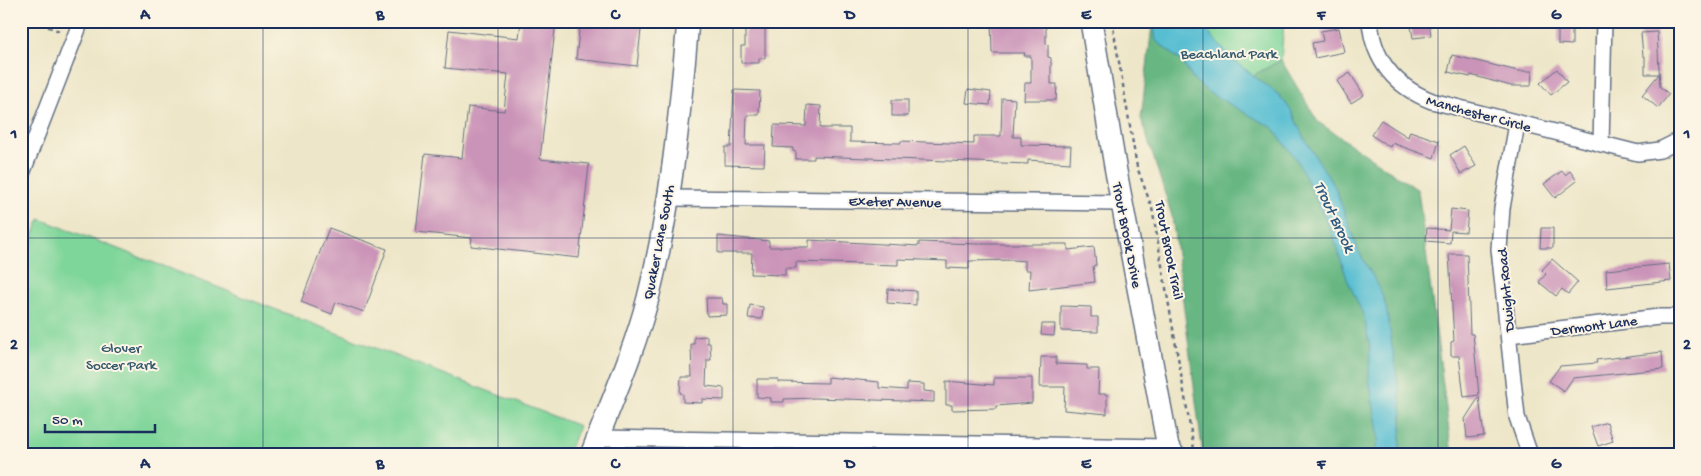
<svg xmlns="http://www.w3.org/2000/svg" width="1701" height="476" font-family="'Gochi Hand',sans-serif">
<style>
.green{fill:#7fd69a;stroke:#4d827c}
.forest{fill:#67b782;stroke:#417370}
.water{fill:#54bdd1;stroke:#387698}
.building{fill:#ca93b8}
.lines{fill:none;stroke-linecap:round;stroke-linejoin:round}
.street-casing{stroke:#646f83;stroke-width:18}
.secondary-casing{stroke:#646f83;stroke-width:24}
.path{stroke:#646f83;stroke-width:2.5;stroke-dasharray:4 4;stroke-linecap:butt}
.street{stroke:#fff;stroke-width:15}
.secondary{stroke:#fff;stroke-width:21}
.grid{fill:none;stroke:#1b2f5e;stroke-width:1;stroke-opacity:0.55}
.labels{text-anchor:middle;stroke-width:4;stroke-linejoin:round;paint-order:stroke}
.park-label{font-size:15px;fill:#34596d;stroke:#fcf5e5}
.street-label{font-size:15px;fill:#1b2f5e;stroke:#fcf5e5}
.water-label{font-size:16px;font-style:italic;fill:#2c5a80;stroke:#fcf5e5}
.neatline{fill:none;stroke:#1b2f5e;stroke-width:2}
.grid-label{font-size:16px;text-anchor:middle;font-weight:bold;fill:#1b2f5e}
</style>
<rect width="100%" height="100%" fill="#fcf5e5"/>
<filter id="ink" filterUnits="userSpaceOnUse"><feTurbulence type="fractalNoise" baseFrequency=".02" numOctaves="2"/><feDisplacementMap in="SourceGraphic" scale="10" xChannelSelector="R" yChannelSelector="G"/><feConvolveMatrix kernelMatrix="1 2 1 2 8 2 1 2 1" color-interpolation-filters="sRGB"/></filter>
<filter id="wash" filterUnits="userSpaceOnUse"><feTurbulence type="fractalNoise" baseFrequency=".0096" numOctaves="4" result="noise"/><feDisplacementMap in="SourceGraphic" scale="20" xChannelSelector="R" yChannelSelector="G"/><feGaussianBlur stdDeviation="1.12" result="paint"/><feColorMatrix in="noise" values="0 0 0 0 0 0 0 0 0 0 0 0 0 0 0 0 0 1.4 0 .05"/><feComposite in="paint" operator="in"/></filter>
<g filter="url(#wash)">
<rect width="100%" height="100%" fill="#ede6c8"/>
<g class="green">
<polygon points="1151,21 1284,21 1281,60 1227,90 1175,55 1152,26"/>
<polygon points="40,219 579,426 567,455 21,455 21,265"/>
</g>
<polygon class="forest" points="1152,26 1175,55 1227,90 1281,60 1318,122 1418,190 1452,455 1203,455 1172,216 1141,118"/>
<polygon class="water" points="1153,21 1198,21 1233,60 1279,95 1291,110 1303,136 1335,187 1359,252 1379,287 1386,306 1401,403 1402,423 1399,455 1373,455 1378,442 1378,431 1369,379 1370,348 1364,317 1347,279 1332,233 1298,162 1273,128 1209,93 1193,79 1181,61 1156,41"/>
<g id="blocks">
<g class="building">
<polygon points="521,21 556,21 540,159 589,164 579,258 471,246 472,238 416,232 425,154 462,158 468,107 504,111 508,74 445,68 449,30 519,38"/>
<polygon points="580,21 642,21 637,66 576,59"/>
<polygon points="745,21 765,21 765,58 759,58 759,63 741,63 741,46 745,46"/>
<polygon points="991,21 1046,21 1046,44 1048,45 1048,57 1051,58 1051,84 1057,84 1056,100 1024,100 1025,83 1031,83 1031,56 1024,56 1025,53 992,53"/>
<polygon points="1410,21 1429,21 1431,36 1413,38"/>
<polygon points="1558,25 1572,25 1572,45 1558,44"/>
<polygon points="1339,28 1344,52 1315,58 1312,43 1323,41 1321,31"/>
<polygon points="1657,32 1660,87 1669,94 1658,108 1642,95 1659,74 1645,74 1645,56 1643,56 1641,33"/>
<polygon points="1452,55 1518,71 1532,71 1531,86 1511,86 1471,75 1470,77 1448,72"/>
<polygon points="1557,69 1567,82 1551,95 1540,83"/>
<polygon points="1350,73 1364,95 1351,103 1337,81"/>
<polygon points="968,89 991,92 990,105 966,103"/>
<polygon points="734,90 760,91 759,115 747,115 746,145 765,145 764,166 725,165 725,147 731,147"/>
<polygon points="1002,98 1015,99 1013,137 1021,137 1021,145 1071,146 1070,163 1028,160 1028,164 814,156 814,159 796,159 796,152 793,151 793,148 773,147 774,125 806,126 807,105 821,106 820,128 850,128 850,142 901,143 901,141 974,144 974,136 1001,136"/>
<rect x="892" y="100" width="16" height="16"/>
<polygon points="1381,120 1408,137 1410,131 1439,141 1434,158 1392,143 1390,147 1371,135"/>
<polygon points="1464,146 1476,166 1461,174 1450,155"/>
<polygon points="1562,171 1565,175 1570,171 1577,181 1555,198 1544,184"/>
<polygon points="1451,209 1468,211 1466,232 1451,231 1450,243 1426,241 1427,228 1449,230"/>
<polygon points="329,228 387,249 364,312 336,302 332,314 301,302"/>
<polygon points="1541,228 1553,228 1553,248 1540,248"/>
<polygon points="718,236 769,241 769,247 809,247 809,240 919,246 919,242 977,244 1068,244 1068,250 1094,247 1096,265 1093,266 1095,282 1029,290 1030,270 1025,270 1025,261 1013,260 969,261 969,269 947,268 947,261 898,259 898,265 796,262 796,268 785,268 785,275 751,274 752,253 718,253"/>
<polygon points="1449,254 1467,254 1470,334 1473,334 1479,395 1464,397 1459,356 1451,356 1451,342 1454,341"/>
<polygon points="1552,259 1578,282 1568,294 1562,289 1556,296 1539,282 1546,274 1542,270"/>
<polygon points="1669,264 1671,281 1607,288 1606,270"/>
<polygon points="888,289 916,291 916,305 887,303"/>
<polygon points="706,298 722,298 723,304 727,304 727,315 707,316"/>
<polygon points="750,305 763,307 762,319 748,318"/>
<polygon points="1061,306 1091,307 1091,317 1098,317 1098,332 1061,331"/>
<polygon points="1042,324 1055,324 1054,336 1041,335"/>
<polygon points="707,336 707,343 710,343 711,360 707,360 706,386 724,388 724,400 702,399 702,403 683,402 683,394 680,393 681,377 692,377 691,344 694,344 694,337"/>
<polygon points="1662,352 1663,369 1573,378 1564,391 1549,381 1560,366 1597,363 1596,360"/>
<polygon points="1041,357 1056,357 1056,364 1087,365 1087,369 1099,369 1098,394 1107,394 1107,414 1064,410 1065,387 1040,387"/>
<polygon points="828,377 879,382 879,388 907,390 907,383 924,384 924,391 934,392 934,402 815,398 784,399 784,402 771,402 771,398 757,397 757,379 778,379 778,382 828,383"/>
<polygon points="994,378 1032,378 1032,403 996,406 996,409 952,410 952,405 946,405 946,381 994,385"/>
<polygon points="1479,397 1484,436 1467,438 1465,419"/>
<polygon points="1607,422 1613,441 1598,446 1591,427"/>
</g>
</g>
</g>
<g filter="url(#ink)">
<use href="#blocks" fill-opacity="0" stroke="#646f83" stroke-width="1"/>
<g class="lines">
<defs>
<g id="street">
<path d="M1370 21C1373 61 1396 87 1432 101L1638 153 1660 150 1680 140"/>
<polyline points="1517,124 1502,208 1499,249 1517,417 1530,455"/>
<polyline points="1601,144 1604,21"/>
<polyline points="21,176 81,21"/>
<polyline points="668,198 1122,203"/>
<polyline points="1509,335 1659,317 1680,317"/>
<polyline points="597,438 1168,447"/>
</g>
<g id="secondary">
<polyline points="1091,21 1115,166 1168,447 1174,455"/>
<path d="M591 455C611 403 634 352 648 298 671 208 680 114 688 21"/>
</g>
</defs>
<use href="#street" class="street-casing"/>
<use href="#secondary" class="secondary-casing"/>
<g class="path">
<polyline points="33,21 62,32"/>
<polyline points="1112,21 1137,167 1152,208 1195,455"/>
</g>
<use href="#street" class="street"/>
<use href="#secondary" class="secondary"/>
</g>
</g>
<path class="grid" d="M263 21V455M498 21V455M733 21V455M968 21V455M1203 21V455M1438 21V455M21 238H1680"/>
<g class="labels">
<g class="park-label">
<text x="1229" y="58">Beachland Park</text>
<text x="121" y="352">Glover<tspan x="121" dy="17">Soccer Park</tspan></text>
</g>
<g class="street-label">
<text transform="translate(1479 113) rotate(15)" y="5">Manchester Circle</text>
<text transform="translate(895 201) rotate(1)" y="5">Exeter Avenue</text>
<text transform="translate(1128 235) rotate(79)" y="5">Trout Brook Drive</text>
<text transform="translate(658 242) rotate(-79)" y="5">Quaker Lane South</text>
<text transform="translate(1170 250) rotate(79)" y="5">Trout Brook Trail</text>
<text transform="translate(1505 290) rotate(-95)" y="5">Dwight Road</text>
<text transform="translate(1594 325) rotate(-7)" y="5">Dermont Lane</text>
</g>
<g class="water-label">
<text transform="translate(1336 216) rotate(65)" y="6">Trout Brook</text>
</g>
</g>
<rect width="1701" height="476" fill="none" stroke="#fcf5e5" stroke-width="55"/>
<path d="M45 424v8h110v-8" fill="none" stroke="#1b2f5e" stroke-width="2.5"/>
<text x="52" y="424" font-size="15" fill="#1b2f5e" stroke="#fcf5e5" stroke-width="4" paint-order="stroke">50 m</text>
<rect x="28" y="28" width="1646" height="420" class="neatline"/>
<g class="grid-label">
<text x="145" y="19">A</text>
<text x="380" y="19">B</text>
<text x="615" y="19">C</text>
<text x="850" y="19">D</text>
<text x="1086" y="19">E</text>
<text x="1321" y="19">F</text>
<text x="1556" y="19">G</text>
<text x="14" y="138">1</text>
<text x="1687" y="138">1</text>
<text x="14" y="349">2</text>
<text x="1687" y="349">2</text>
<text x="145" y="468">A</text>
<text x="380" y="468">B</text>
<text x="615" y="468">C</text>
<text x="850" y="468">D</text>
<text x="1086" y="468">E</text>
<text x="1321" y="468">F</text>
<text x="1556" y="468">G</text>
</g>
</svg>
